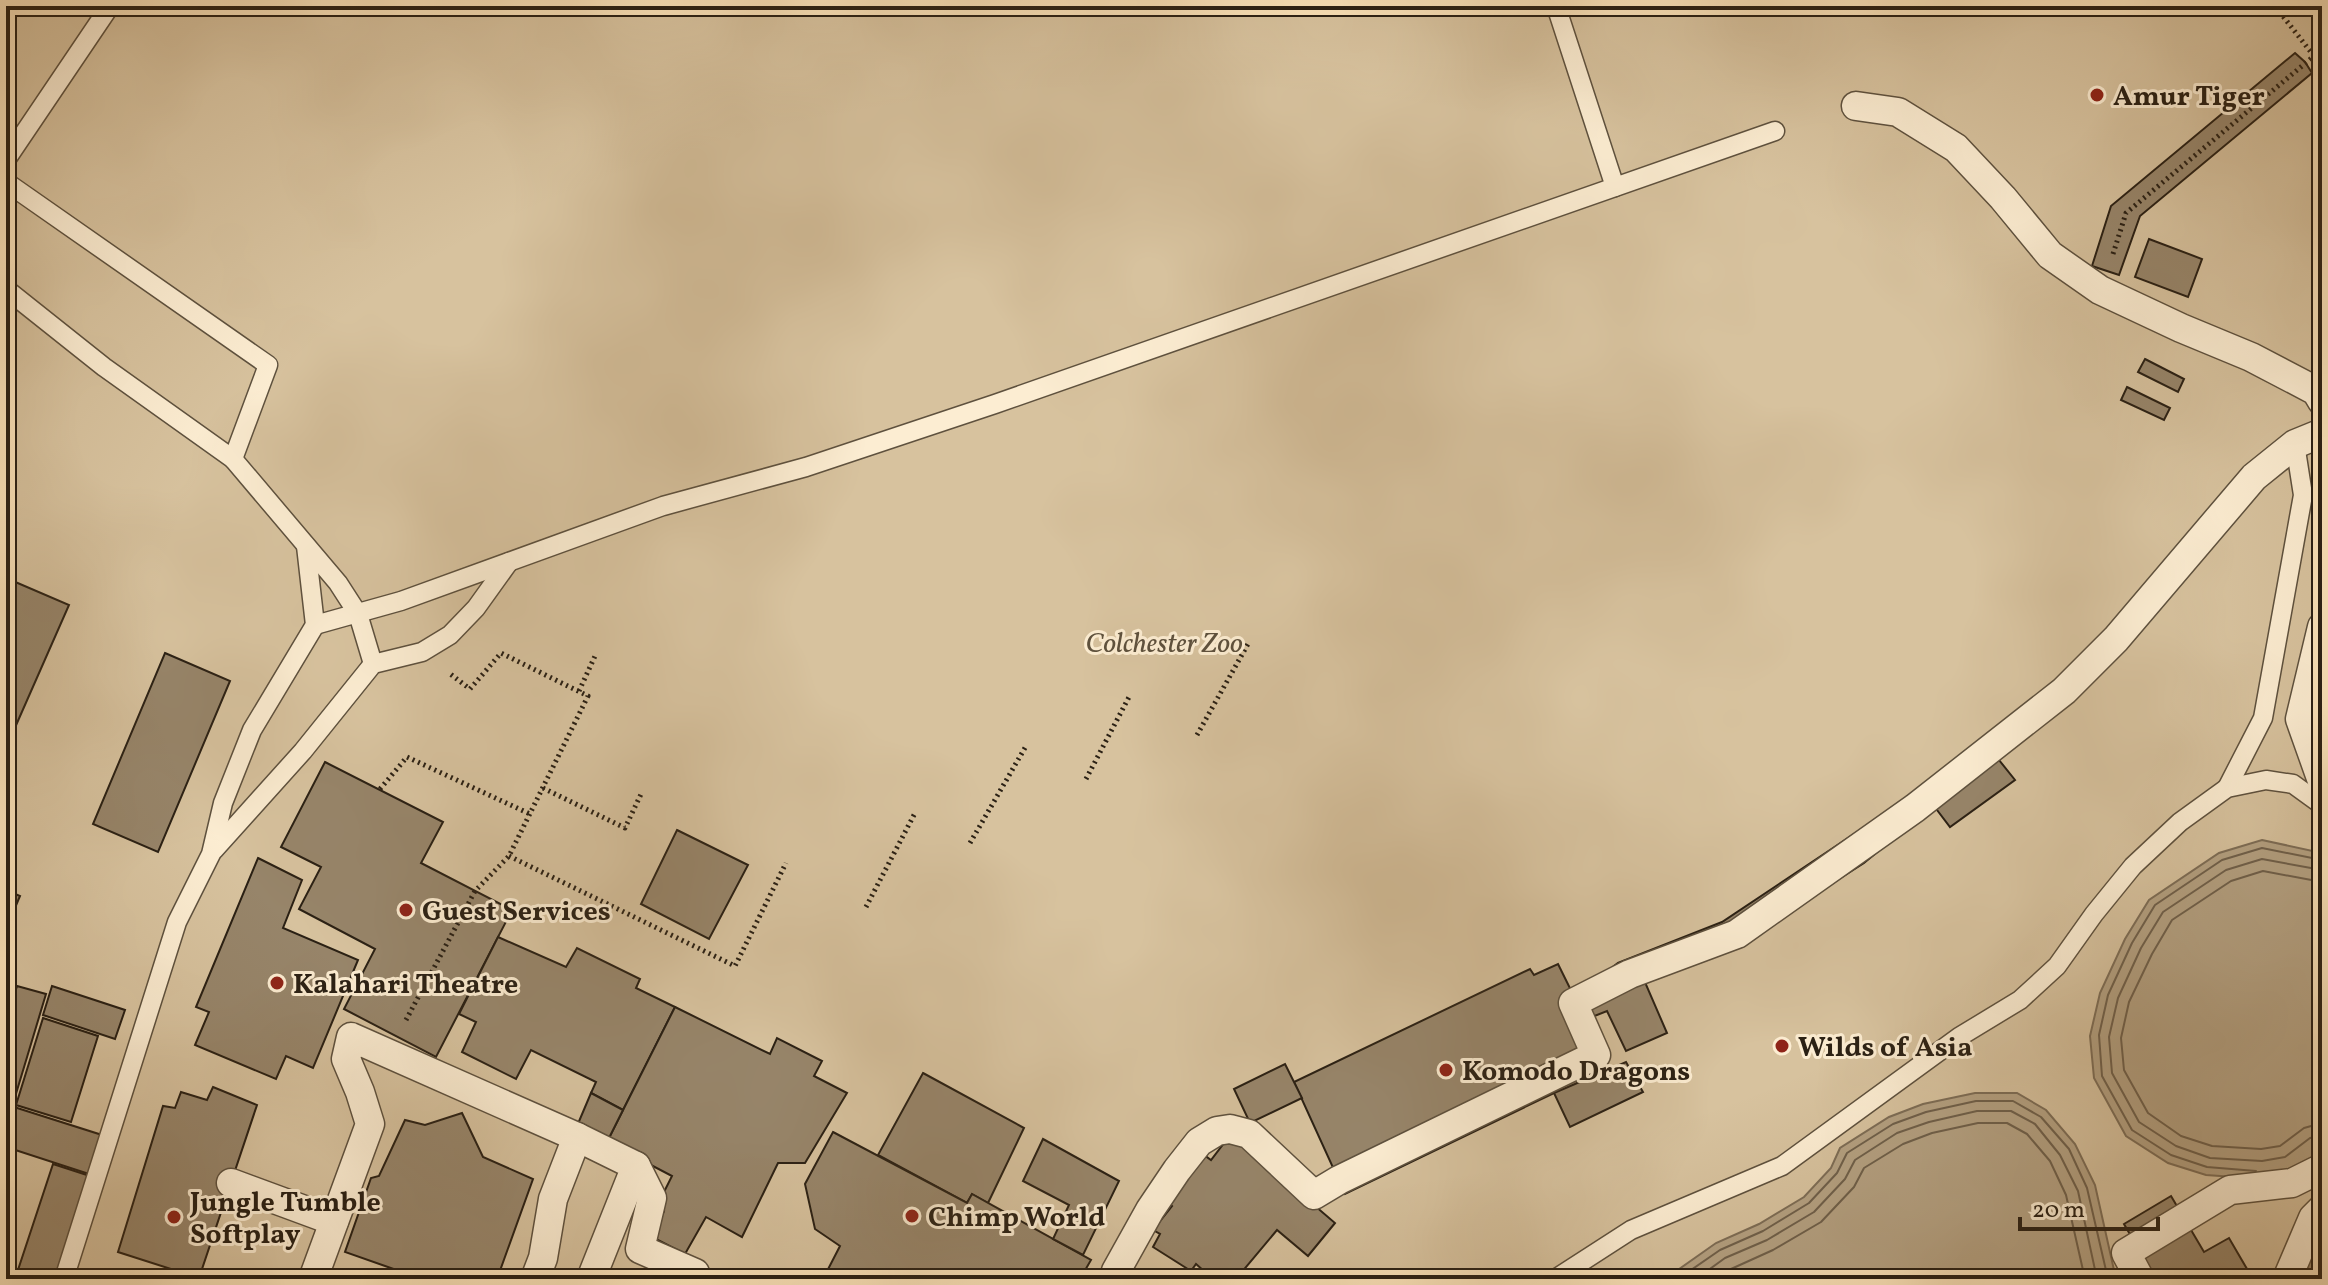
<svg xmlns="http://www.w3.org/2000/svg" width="2328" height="1285" font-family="Vollkorn,serif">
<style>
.green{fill:#d7c29e;stroke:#807159;stroke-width:2}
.water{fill:#b4a182;stroke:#7d6d56;stroke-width:2}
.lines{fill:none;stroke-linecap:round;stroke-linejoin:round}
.shore{stroke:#6f604b;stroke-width:2}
.building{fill:#97856a;stroke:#2a2014;stroke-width:2}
.service-casing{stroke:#5e513e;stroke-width:21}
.pedestrian-casing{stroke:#5e513e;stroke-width:31}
.path{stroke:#2a2014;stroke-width:5;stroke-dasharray:2 4;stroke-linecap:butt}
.service{stroke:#fcedd2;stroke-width:18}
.pedestrian{stroke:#fcedd2;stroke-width:28}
.poi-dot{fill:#8f2418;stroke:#fcedd2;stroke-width:3}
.labels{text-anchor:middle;stroke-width:6;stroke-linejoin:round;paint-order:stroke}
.poi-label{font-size:28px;font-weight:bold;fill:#2a2014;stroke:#fcedd2;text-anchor:start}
.park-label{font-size:28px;font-style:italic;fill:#5e513d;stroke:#fcedd2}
</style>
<rect width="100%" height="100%" fill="#fbe3ba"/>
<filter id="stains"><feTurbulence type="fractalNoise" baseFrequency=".0025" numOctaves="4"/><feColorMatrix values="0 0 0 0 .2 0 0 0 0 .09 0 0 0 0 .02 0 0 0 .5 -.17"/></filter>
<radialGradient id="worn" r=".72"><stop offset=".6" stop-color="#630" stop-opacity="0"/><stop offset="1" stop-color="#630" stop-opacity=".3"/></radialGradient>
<rect class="green" x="6" y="6" width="2316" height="1273"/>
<g class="water">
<polygon points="2262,840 2322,853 2322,1151 2293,1174 2263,1179 2206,1175 2168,1163 2126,1136 2094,1078 2090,1036 2100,993 2125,939 2149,900 2219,853"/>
<polygon points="1975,1093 2017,1093 2046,1110 2075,1144 2095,1185 2116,1279 1665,1279 1716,1243 1759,1224 1804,1197 1831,1168 1840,1148 1889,1117 1923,1104"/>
</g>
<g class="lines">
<g class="shore">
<polyline points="2322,870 2262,859 2226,870 2163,912 2141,948 2118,998 2109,1037 2112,1073 2139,1122 2176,1146 2210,1158 2262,1161 2285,1157 2310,1138 2322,1135"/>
<polyline points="2322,882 2263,871 2231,881 2172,920 2152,954 2129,1002 2121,1038 2124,1070 2148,1113 2181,1136 2212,1146 2261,1149 2280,1146 2304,1128 2322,1123"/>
<polyline points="2256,1171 2207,1167 2171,1155 2132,1130 2102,1076 2099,1035 2108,995 2132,943 2155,905 2222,860 2262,848 2322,860"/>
<polyline points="1678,1279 1720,1250 1763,1231 1809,1203 1837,1173 1847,1153 1893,1124 1926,1112 1976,1101 2013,1101 2041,1117 2069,1149 2087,1188 2108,1279"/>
<polyline points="1696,1279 1725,1258 1767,1240 1814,1212 1845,1179 1855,1160 1897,1133 1929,1122 1977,1111 2011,1111 2035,1124 2060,1155 2078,1191 2097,1279"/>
<polyline points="1717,1279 1731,1269 1773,1250 1821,1222 1854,1187 1864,1168 1903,1144 1932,1133 1978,1123 2007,1123 2027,1134 2050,1161 2066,1195 2085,1279"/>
</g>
</g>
<g class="building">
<polygon points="2295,53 2305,62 2312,73 2140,216 2119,275 2092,266 2111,206"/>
<polygon points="2149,239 2202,259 2188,297 2135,277"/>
<polygon points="2145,359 2184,379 2178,392 2138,372"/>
<polygon points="2127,387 2170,408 2164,420 2121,400"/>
<polygon points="6,578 69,605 6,748"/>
<polygon points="165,653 230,681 158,852 93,824"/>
<polygon points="1995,755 2015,780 1950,827 1934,806"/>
<polygon points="325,762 443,822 421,863 512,910 436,1057 344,1009 375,949 299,909 321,867 281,847"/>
<polygon points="1905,800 1920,817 1864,863 1822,890 1644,980 1667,1033 1626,1051 1607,1011 1592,1017 1577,990 1596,980 1618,963 1722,922"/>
<polygon points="677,830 748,865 709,939 641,904"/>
<polygon points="258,858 302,880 283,928 358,960 313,1068 286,1056 276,1079 195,1045 209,1012 196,1007"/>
<polygon points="6,890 20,896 6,929"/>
<polygon points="498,937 566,967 577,948 640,979 636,988 675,1007 623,1110 591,1093 596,1082 531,1050 516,1079 462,1052 476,1022 459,1014"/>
<polygon points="1558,964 1598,1045 1570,1058 1578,1084 1554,1093 1345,1194 1294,1082 1530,969 1534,975"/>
<polygon points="17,986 46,994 6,1127 6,1021"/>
<polygon points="52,986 125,1010 115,1039 43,1015"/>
<polygon points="675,1007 770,1054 777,1038 822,1061 814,1076 847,1093 805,1163 778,1163 742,1237 706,1217 685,1254 652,1237 664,1211 657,1206 672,1176 607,1142"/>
<polygon points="43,1018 98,1036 71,1122 16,1105"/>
<polygon points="1626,1062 1643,1092 1570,1127 1554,1093"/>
<polygon points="1285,1064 1302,1098 1250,1123 1234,1089"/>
<polygon points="923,1073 1024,1128 988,1203 972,1194 967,1203 878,1155"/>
<polygon points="213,1087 257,1105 199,1278 118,1252 163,1106 175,1108 181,1092 207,1100"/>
<polygon points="591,1093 623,1110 607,1142 577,1126"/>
<polygon points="14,1107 102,1135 89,1174 6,1147 6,1130"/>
<polygon points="462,1113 483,1157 533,1179 497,1279 400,1279 402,1272 345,1252 371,1178 379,1176 405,1120 425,1125"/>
<polygon points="833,1132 967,1203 972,1194 1091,1260 1080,1279 823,1279 840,1246 815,1229 805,1184"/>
<polygon points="1231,1134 1335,1223 1308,1256 1277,1230 1236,1279 1213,1279 1196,1264 1191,1271 1153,1247 1160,1234 1153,1230 1172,1206 1165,1199 1200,1152 1211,1160"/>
<polygon points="1043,1139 1119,1181 1083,1255 1053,1239 1069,1205 1023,1181"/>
<polygon points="53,1164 90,1176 55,1279 15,1279"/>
<polygon points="2171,1196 2204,1252 2229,1238 2247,1269 2230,1279 2156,1279 2124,1224"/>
<polygon points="2322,1227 2322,1279 2299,1279"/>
</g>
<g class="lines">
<defs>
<g id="service">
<polyline points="1556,6 1615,187"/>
<polyline points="6,160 110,6"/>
<polyline points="6,182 268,365 233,459"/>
<polyline points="6,289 104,367 233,459 338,583 358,614 373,664"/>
<polyline points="315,625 401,601 663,506 806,467 995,404 1775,131"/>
<polyline points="2227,788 2263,718 2303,495 2295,444 2301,441"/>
<polyline points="214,850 303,751 373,664 422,652 450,635 476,608 509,562"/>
<polyline points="64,1279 177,922 211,854 223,803 252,730 315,625 306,546"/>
<polyline points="1555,1279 1631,1230 1782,1166 1959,1037 2020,1000 2057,966 2094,914 2133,866 2180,822 2227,788 2266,780 2293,784 2322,805"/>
</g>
<g id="pedestrian">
<polyline points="1856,106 1898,112 1956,148 2003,198 2050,255 2100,290 2181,328 2251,357 2316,391 2322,401"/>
<polyline points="2322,627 2300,719 2322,781"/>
<polyline points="636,1166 652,1198 640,1249 695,1273 697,1279"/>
<polyline points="231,1183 334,1221"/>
<polyline points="313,1279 370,1124 360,1092 346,1059 351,1037 577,1137"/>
<polyline points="535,1279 543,1258 553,1199 577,1137 636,1166 591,1279"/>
<polyline points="1114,1279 1116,1271 1150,1210 1177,1170 1199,1142 1217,1131 1230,1129 1249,1134 1314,1195 1339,1180 1596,1055 1573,1003 1630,974 1737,934 1915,808 2064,691 2116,639 2254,477 2295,444 2322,433"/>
<polyline points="2140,1279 2126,1253 2230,1190 2292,1183 2322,1168"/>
<polyline points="2287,1279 2313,1218 2322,1209"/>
</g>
</defs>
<use href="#service" class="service-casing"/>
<use href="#pedestrian" class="pedestrian-casing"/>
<g class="path">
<polyline points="2113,254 2126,213 2314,56 2275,6"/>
<polyline points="579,691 595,656"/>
<polyline points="1197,735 1249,642"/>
<polyline points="1086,779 1129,697"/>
<polyline points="543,788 625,828 642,792"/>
<polyline points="380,789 407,757 530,814"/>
<polyline points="970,843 1026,746"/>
<polyline points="509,856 735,966 786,863"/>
<polyline points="866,907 915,813"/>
<polyline points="406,1020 475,891 509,856 588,696 501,653 470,689 449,673"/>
</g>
<use href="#service" class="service"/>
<use href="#pedestrian" class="pedestrian"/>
</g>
<g class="poi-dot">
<circle cx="2097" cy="95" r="8"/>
<circle cx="406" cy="910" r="8"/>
<circle cx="277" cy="983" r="8"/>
<circle cx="1782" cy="1046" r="8"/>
<circle cx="1446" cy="1070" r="8"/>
<circle cx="912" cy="1216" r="8"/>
<circle cx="174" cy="1217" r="8"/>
</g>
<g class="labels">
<g class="poi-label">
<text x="2113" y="105">Amur Tiger</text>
<text x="422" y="920">Guest Services</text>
<text x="293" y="993">Kalahari Theatre</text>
<text x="1798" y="1056">Wilds of Asia</text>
<text x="1462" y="1080">Komodo Dragons</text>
<text x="190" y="1211">Jungle Tumble<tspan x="190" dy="32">Softplay</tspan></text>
<text x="928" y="1226">Chimp World</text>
</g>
<g class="park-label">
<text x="1164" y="652">Colchester Zoo</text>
</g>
</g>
<rect width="2328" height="1285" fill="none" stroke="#fbe3ba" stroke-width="32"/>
<rect x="8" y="8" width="2312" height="1269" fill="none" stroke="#2a2014" stroke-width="4"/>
<rect x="16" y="16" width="2296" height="1253" fill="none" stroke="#2a2014" stroke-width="2"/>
<path d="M2020 1217v12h138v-12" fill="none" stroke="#2a2014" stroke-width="4"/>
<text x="2032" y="1217" font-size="24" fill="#2a2014" stroke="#fcedd2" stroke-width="6" paint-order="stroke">20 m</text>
<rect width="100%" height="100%" filter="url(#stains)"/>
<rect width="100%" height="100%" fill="url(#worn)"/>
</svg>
